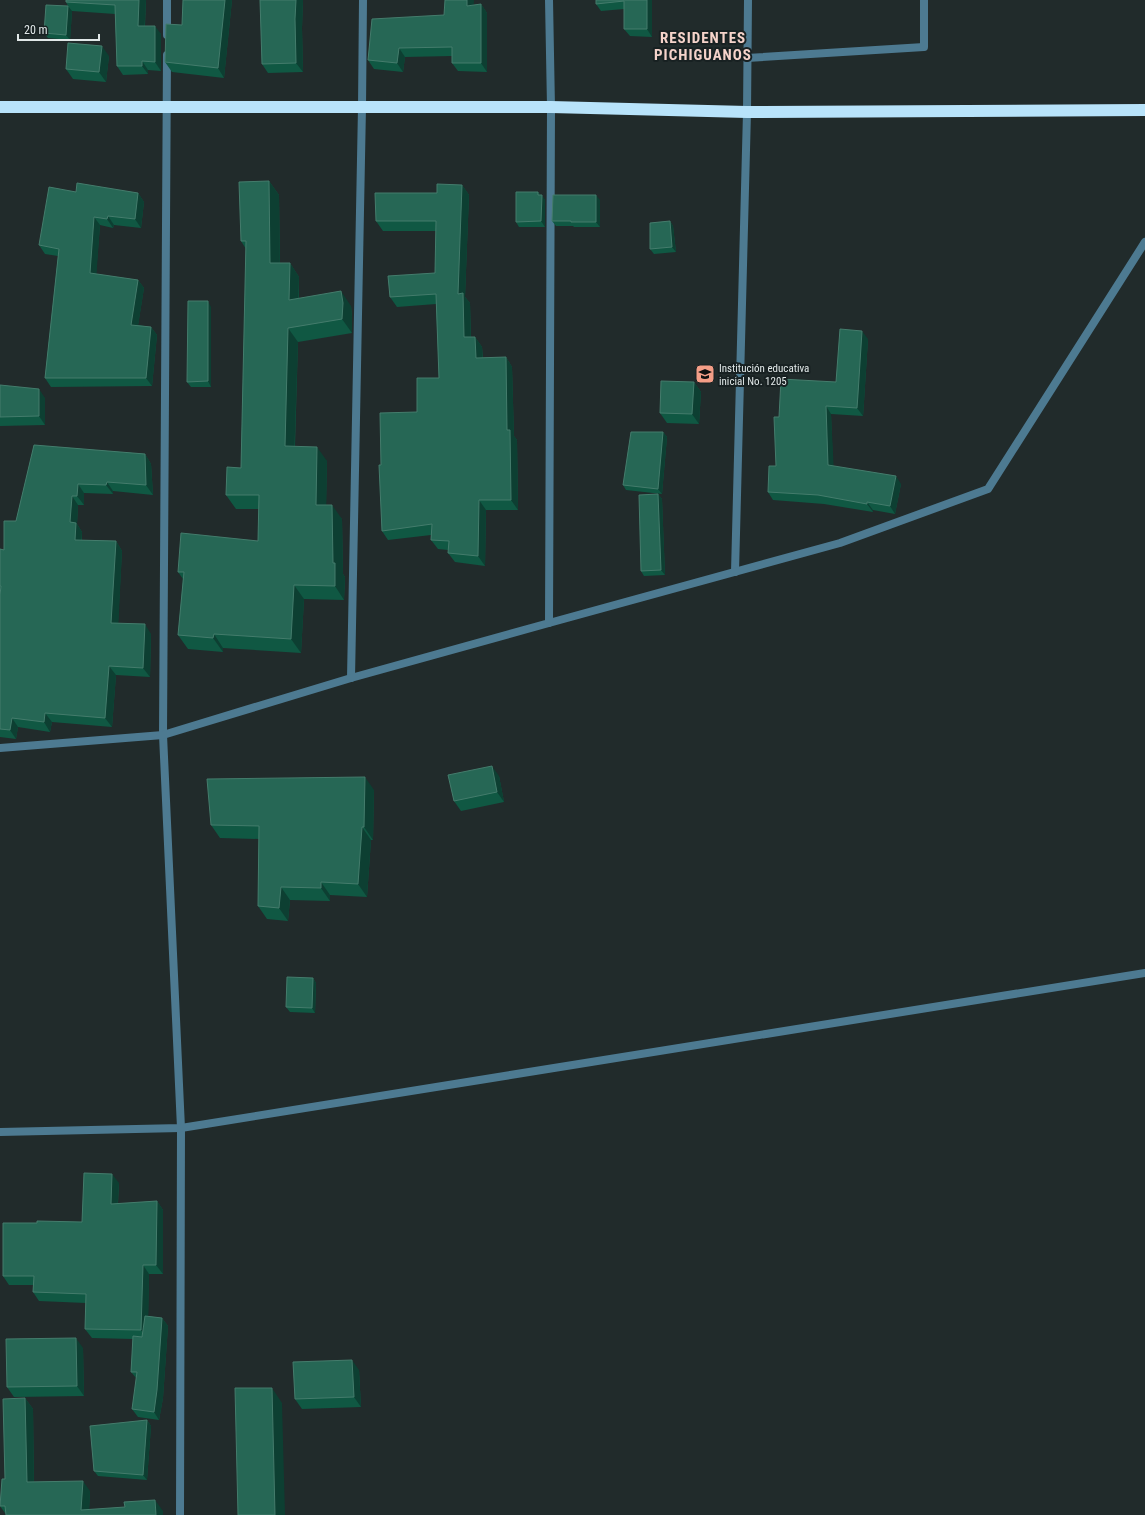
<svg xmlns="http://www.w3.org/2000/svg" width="1145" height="1515" font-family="'Roboto Condensed',sans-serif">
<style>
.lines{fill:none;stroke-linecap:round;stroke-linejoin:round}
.street{stroke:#4d7a91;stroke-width:8}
.highway{stroke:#b8e3fa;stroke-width:12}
.wall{fill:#105843}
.shaded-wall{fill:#0d3f32}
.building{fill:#266755;stroke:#447c6c}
.labels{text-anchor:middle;stroke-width:4;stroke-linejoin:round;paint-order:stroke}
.poi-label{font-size:11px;fill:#e1e8e8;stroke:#182122;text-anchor:start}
.district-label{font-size:15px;font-weight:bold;letter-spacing:1px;fill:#f5d3ca;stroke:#182122}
</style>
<rect width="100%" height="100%" fill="#212b2b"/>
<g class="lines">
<g class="street">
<polyline points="167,35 167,0"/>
<polyline points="167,55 163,735 181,1128 180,1515"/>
<polyline points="747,58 924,47 924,0"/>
<polyline points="735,572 747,112 748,0"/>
<polyline points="549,623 840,543 988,489 1145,242"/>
<polyline points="351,678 362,107 363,0"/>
<polyline points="0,748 163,735 351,678 549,623 551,107 549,0"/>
<polyline points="0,1132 181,1128 1145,973"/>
</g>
<polyline class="highway" points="0,107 551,107 747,112 1145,110"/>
</g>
<g class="wall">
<polygon points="146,0 145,26 161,34 161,71 148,70 148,74 123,75 117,66 115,14 72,11 70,40 48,38 44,33 68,6 66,2"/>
<polygon points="183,0 232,0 224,78 172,72 165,62 182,25"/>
<polygon points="260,0 303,0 302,28 303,72 268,73 262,64"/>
<polygon points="596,0 652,0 652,37 630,36 624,29 624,9 601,11 596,4"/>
<polygon points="481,4 487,13 487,72 458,71 452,63 452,56 405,57 403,72 374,69 368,60 444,15 474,5"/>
<polygon points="109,56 106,82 73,79 66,69"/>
<polygon points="269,181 279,195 280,263 290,263 299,277 299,298 351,306 352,317 352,333 298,342 295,446 327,461 326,505 342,519 343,574 345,577 344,600 304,599 301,653 223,648 223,652 188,649 178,635 183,579 178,572 258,541 259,509 236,509 226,495 241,468 246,249 241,241"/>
<polygon points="462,185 469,195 465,297 470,303 471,337 475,337 482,347 483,358 506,357 512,367 514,436 517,440 518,510 486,510 485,566 455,562 448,553 448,550 438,549 431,540 431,535 388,540 382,531 381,465 417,412 439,378 436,304 397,307 390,297 435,273 436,231 383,231 376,221 437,193"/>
<polygon points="76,192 138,193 144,202 141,228 114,225 113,228 100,225 96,274 138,280 144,288 138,325 151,327 157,335 152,386 51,387 45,378 58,256 45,254 39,245"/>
<polygon points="538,192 545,200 545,227 519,227 516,222"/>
<polygon points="600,200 600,227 574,227 573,226 556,226 552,221"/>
<polygon points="670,221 673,226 676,252 654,254 650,249"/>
<polygon points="211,307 211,387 191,387 187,382"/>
<polygon points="868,339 864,402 863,416 831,414 833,466 901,484 895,514 873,510 873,512 824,504 773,500 768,492 776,466 779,417 836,382"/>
<polygon points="694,382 701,392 699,424 667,423 660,413"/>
<polygon points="0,385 45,398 45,425 0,426"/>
<polygon points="663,432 667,437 662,494 626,490 623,485"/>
<polygon points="34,445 145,454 151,464 153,495 113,491 113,494 84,493 84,505 78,505 77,524 82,532 82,540 116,541 122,551 118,623 151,634 150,677 116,675 112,727 52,722 50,732 18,727 16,739 0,737 0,549 4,550 16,521"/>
<polygon points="658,494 662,499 665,575 644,576 641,571"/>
<polygon points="499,776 504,802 461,811 454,801"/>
<polygon points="374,790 373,840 371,840 367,897 330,895 330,901 290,900 288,921 267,919 258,906 259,839 220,838 211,825"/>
<polygon points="313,978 316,983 315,1013 290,1012 286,1007"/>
<polygon points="119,1183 118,1204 157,1201 163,1210 163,1274 149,1274 148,1316 162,1318 168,1326 163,1398 159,1420 138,1417 132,1409 137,1379 131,1372 133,1339 92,1338 85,1329 86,1303 39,1301 33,1292 33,1285 9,1285 3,1276 82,1222"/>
<polygon points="83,1348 84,1396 14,1397 7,1387"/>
<polygon points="359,1370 361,1407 302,1409 295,1399"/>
<polygon points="25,1398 33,1409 34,1482 90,1491 89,1509 163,1511 163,1515 6,1515 5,1513 0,1506 5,1479"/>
<polygon points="147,1420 151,1426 147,1480 98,1476 94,1471"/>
</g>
<g class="shaded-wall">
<polygon points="139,0 146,0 144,35 138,26"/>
<polygon points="225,0 232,0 224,78 218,68"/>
<polygon points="296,0 303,0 302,28 303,72 296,63 295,19"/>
<polygon points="467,0 474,0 473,15 467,6"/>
<polygon points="647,0 652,0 652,37 647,29"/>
<polygon points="481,4 487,13 487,72 481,63"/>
<polygon points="68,6 72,11 70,40 66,35"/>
<polygon points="155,26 161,34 161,71 155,62"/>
<polygon points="102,46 109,56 106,82 99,72"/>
<polygon points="399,48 405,57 403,72 397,63"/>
<polygon points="142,61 148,70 148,74 142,66"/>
<polygon points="269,181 279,195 280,277 270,263"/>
<polygon points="462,185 469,195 465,297 470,303 471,347 464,337 458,294"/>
<polygon points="538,192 542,197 542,195 545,200 545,227 541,221"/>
<polygon points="138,193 144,202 141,228 135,219"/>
<polygon points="596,195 600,200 600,227 596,222"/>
<polygon points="108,216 114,225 113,228 107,219"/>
<polygon points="94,217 100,225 96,281 90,273"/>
<polygon points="670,221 673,226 676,252 672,247"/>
<polygon points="290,263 299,277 298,314 289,300"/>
<polygon points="138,280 144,288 137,333 131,325"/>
<polygon points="341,291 351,306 352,317 352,333 342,319"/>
<polygon points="208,301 211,307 211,387 208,381"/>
<polygon points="151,327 157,335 152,386 146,378"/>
<polygon points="288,328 298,342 294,460 285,446"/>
<polygon points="862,331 868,339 864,402 863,416 857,408"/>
<polygon points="475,337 482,347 483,368 476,358"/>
<polygon points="506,357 512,367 514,436 517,440 518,510 511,500 507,430"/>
<polygon points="694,382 701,392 699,424 692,414"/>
<polygon points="39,389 45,398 45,425 39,416"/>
<polygon points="826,406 831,414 834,473 828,465"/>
<polygon points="663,432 667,437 662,494 658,489"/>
<polygon points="317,447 327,461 326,519 316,505"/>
<polygon points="145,454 151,464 153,495 146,485"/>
<polygon points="896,476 901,484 895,514 890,506"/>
<polygon points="107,482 113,491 113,494 106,485"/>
<polygon points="78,484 84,493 84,505 77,496"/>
<polygon points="658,494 662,499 665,575 661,570"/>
<polygon points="72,496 78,505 77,524 82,532 81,549 75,540 70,522"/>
<polygon points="479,500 486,510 485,566 478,556"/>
<polygon points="867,502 873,510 873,512 867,504"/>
<polygon points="332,505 342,519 343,574 345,577 344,600 335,586 333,563"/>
<polygon points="116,541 122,551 118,632 111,623"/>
<polygon points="294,585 304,599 301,653 291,639"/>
<polygon points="145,624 151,634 150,677 143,668"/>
<polygon points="214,634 223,648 223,652 213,638"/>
<polygon points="109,666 116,675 112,727 105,718"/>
<polygon points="45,713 52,722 50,732 44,722"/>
<polygon points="12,718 18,727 16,739 10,730"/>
<polygon points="492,766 499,776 504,802 497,792"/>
<polygon points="365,777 374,790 373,840 364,827"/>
<polygon points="362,827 371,840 367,897 358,884"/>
<polygon points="321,882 330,895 330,901 321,888"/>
<polygon points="281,887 290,900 288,921 279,908"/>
<polygon points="313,978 316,983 315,1013 312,1008"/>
<polygon points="112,1174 119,1183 117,1213 111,1204"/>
<polygon points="157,1201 163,1210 163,1274 156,1265"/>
<polygon points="143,1265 149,1274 148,1340 141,1330"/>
<polygon points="162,1318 168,1326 163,1398 159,1420 154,1412"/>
<polygon points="76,1338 83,1348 84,1396 77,1386"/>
<polygon points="352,1360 359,1370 361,1407 354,1397"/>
<polygon points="272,1388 282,1403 285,1515 275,1515"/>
<polygon points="25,1398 33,1409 34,1492 27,1482"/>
<polygon points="147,1420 151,1426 147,1480 143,1475"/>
<polygon points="83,1481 90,1491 89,1515 81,1510"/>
<polygon points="155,1500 163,1511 163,1515 156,1515"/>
</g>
<g class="building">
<polygon points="66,0 139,0 138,26 155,26 155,62 142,61 142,66 117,66 115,5 66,2"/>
<polygon points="183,0 225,0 218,68 165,62 166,24 182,25"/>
<polygon points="260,0 296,0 295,19 296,63 262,64"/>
<polygon points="445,0 467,0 467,6 481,4 481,63 452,63 452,47 399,48 397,63 368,60 372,19 444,15"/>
<polygon points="596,0 647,0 647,29 624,29 624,1 596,4"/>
<polygon points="46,5 68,6 66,35 44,33"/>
<polygon points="68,43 102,46 99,72 66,69"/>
<polygon points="269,181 270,263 290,263 289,300 341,291 343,303 342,319 288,328 285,446 317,447 316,505 332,505 333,563 335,563 335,586 294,585 291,639 214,634 213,638 178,635 184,572 178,572 181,533 258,541 259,495 226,495 227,467 241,468 246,241 241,241 239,182"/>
<polygon points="77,183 138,193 135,219 108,216 107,219 94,217 90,273 138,280 131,325 151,327 146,378 45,378 59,249 39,245 49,187 76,192"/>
<polygon points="437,184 462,185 458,294 463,293 464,337 475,337 476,358 506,357 507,430 510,430 511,500 479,500 478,556 448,553 449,541 431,540 432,524 382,531 379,465 381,465 380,413 417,412 417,378 439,378 436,294 390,297 388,276 435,273 436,221 376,221 375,193 437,193"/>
<polygon points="516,192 538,192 538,195 542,195 541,221 516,222"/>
<polygon points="553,195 596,195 596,222 571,222 571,221 552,221"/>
<polygon points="670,221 672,247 650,249 650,223"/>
<polygon points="188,301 208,301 208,381 187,382"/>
<polygon points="840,329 862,331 858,394 857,408 826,406 828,465 896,476 890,506 867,502 867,504 818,495 768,492 769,466 776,466 774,417 779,417 781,379 836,382"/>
<polygon points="661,381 694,382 692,414 660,413"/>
<polygon points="0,385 39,389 39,416 0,417"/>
<polygon points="631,432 663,432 658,489 623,485"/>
<polygon points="34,445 145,454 146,485 107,482 106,485 78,484 77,496 72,496 70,522 76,523 75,540 116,541 111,623 145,624 143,668 109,666 105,718 45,713 44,722 12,718 10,730 0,729 0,595 1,586 0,586 0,549 4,550 4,521 16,521"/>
<polygon points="658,494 661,570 641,571 639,495"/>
<polygon points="492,766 497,792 454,801 448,775"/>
<polygon points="365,777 364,827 362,827 358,884 321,882 321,888 281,887 279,908 258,906 259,826 211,825 207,779"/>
<polygon points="287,977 313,978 312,1008 286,1007"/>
<polygon points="84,1173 112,1174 111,1204 157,1201 156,1265 143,1265 141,1330 85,1329 86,1294 33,1292 34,1276 3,1276 3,1223 37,1223 37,1221 82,1222"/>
<polygon points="145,1316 162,1318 157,1390 154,1412 132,1409 137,1372 131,1372 133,1336 142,1337"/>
<polygon points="76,1338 77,1386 7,1387 6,1339"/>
<polygon points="352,1360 354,1397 295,1399 293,1362"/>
<polygon points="235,1388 272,1388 275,1515 238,1515"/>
<polygon points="25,1398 27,1482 83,1481 81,1510 125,1507 124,1502 155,1500 156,1515 6,1515 5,1506 0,1506 2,1479 5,1479 3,1399"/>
<polygon points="147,1420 143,1475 94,1471 90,1426"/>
</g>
<defs>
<symbol id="school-square" viewBox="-11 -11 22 22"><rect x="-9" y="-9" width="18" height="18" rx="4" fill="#f49e87" stroke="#182122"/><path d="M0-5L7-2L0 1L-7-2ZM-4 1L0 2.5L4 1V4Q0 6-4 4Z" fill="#111"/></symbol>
</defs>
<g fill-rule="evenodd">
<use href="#school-square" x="694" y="363" width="22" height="22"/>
</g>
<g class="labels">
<g class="poi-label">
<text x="719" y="372">Institución educativa<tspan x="719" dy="13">inicial No. 1205</tspan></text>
</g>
<g class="district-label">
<text x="703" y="43">RESIDENTES<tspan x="703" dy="17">PICHIGUANOS</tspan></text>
</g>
</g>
<path d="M18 34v6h81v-6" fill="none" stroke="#e1e8e8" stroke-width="2"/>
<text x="24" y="34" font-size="12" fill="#e1e8e8" stroke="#182122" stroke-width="3" paint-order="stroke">20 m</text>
</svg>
